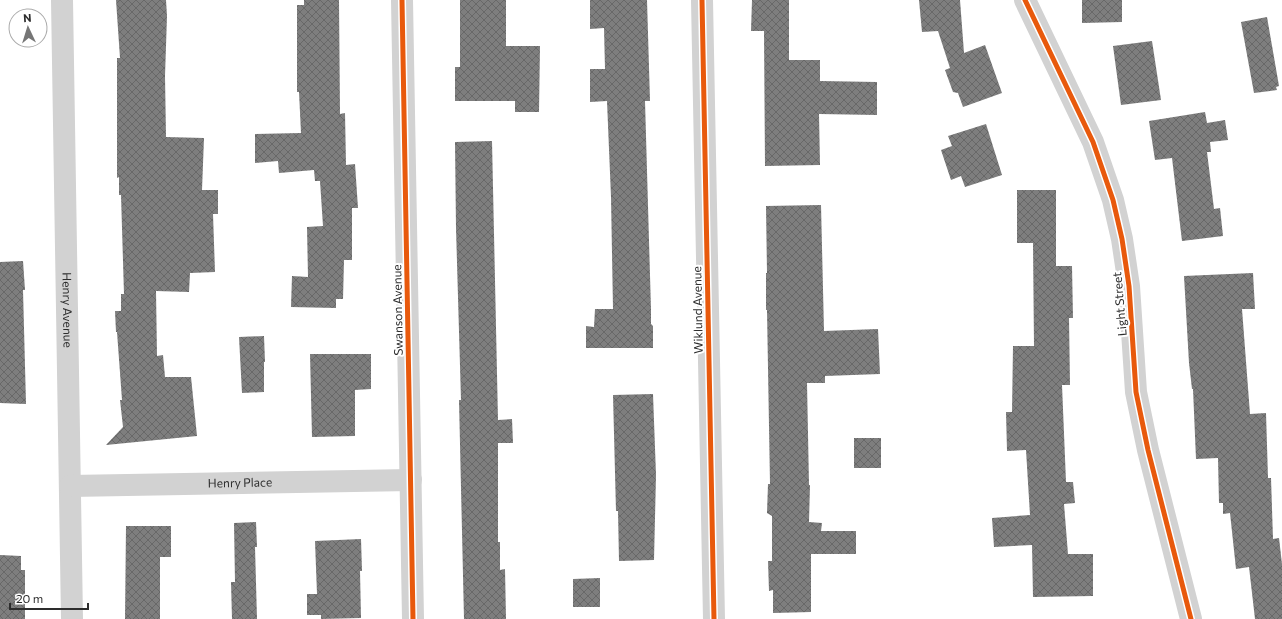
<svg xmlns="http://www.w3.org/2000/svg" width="1282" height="619" font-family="Commissioner,sans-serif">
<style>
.building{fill:url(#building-cross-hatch)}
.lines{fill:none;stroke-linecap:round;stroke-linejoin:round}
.street{stroke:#d2d2d2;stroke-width:22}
.cycleway-casing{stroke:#fff;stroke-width:8}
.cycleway{stroke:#e8590c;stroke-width:5}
.labels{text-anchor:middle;stroke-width:4;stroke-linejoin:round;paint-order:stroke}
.street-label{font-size:12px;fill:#2d2d2d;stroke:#fff}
</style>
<defs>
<pattern id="building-cross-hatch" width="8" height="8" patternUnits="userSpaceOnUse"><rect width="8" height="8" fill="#7e7e7e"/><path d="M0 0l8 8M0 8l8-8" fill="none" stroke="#686868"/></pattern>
</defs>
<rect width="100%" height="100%" fill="#fff"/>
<g class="building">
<polygon points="116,0 166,0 167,16 165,76 166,137 204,138 202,190 218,190 218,214 213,214 215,272 190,273 189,292 156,291 157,356 163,355 165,377 191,377 197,436 106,445 123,427 120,400 122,400 117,332 116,332 115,311 121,311 121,294 124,294 121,195 119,195 119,177 117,178 117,58 120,58"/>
<polygon points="304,0 339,0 340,114 345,113 346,165 355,164 358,208 352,208 352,260 344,260 343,299 336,299 336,308 291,307 292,276 308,277 307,227 323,226 320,181 315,181 314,170 279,173 278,161 255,163 255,134 301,133 299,92 297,92 297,5 304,5"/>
<polygon points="460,0 506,0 506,46 540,46 539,112 515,112 515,101 455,101 455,67 460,67"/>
<polygon points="590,0 647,0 650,101 645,101 651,310 651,324 653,326 653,348 586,348 586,326 594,327 595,309 613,309 611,197 607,101 590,102 590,69 605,69 604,28 590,29"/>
<polygon points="752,0 789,0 789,60 820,60 820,81 877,82 877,115 819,114 820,165 765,166 764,31 751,31"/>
<polygon points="919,0 960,0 964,53 985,45 1002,93 963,107 958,93 953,92 945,70 950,68 938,31 922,32"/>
<polygon points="1082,0 1122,0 1122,22 1082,23"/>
<polygon points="1267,17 1279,86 1276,87 1277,90 1254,93 1241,22"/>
<polygon points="1152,41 1161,100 1121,105 1113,46"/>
<polygon points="1205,112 1207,123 1225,120 1228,140 1210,142 1211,152 1207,152 1214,209 1220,208 1223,236 1182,241 1172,158 1155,160 1149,121"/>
<polygon points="986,124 1002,175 965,187 961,176 951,180 941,150 952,146 948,136"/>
<polygon points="492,141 498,420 512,419 513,443 498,443 498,542 500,542 500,570 505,569 506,619 464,619 459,400 461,400 456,228 455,142"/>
<polygon points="1017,190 1056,190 1056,266 1072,266 1073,318 1069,318 1070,385 1062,385 1066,482 1073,482 1075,503 1064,504 1068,554 1093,554 1093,596 1033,597 1032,545 994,547 992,518 1030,515 1026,450 1007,451 1006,412 1012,412 1013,346 1034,346 1033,243 1017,243"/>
<polygon points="821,205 824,331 878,329 880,374 825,376 825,383 807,383 809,485 810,485 809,522 822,523 821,531 856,531 856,554 811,554 811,612 773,613 773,590 769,591 768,561 772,561 772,516 767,513 768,484 770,484 767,310 766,310 766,273 767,273 766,206"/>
<polygon points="23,261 25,290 23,290 26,404 0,403 0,262"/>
<polygon points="1253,273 1255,309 1242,309 1250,414 1266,413 1268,478 1271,478 1273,539 1279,538 1282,564 1282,619 1255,619 1249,567 1236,569 1230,513 1223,514 1223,503 1219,503 1218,458 1196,459 1193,389 1192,389 1189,363 1184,276"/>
<polygon points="264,336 265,362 264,362 264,392 242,393 239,337"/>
<polygon points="310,354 371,354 371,389 355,390 355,436 312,437"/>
<polygon points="653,394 656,475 654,560 619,561 618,511 616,511 613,395"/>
<rect x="854" y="438" width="27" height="30"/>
<polygon points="256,522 257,547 255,547 257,619 232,619 231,582 235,582 234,523"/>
<polygon points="126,526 171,526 171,557 160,557 160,619 125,619"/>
<polygon points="361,539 362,571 360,571 361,618 321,619 321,615 307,615 307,594 317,594 315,541"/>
<polygon points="0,555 21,556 21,570 25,570 25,619 0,619"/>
<polygon points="600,578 600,607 573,607 573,579"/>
</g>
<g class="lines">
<g class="street">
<path id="s1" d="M62 0 72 619"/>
<polyline points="402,0 413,619"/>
<polyline points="702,0 714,619"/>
<polyline points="1025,0 1093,142 1113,200 1122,239 1129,286 1136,392 1148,450 1191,619"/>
<path id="s2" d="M70 486 411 480"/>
</g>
<defs>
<g id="cycleway">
<polyline points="402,0 413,619"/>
<polyline points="702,0 714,619"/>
<polyline points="1025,0 1093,142 1113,200 1122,239 1129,286 1136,392 1148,450 1191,619"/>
</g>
</defs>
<use href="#cycleway" class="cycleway-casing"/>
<use href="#cycleway" class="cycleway"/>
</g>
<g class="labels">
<g class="street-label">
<text transform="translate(1120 304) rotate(-95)" y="4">Light Street</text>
<text dy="4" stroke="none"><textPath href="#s1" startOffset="310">Henry Avenue</textPath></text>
<text transform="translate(398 310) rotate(-91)" y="4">Swanson Avenue</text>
<text transform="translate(698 310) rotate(-91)" y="4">Wiklund Avenue</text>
<text dy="4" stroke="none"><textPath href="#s2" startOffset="170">Henry Place</textPath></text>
</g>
</g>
<g transform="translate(28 28) rotate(356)"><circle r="19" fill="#ffffff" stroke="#ababab"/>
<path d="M0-3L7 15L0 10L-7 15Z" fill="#767676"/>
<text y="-6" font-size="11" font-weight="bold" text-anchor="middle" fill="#2d2d2d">N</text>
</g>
<path d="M10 603v6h78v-6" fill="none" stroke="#2d2d2d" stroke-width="2"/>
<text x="16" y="603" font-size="12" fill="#2d2d2d" stroke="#ffffff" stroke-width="3" paint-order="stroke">20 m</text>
</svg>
